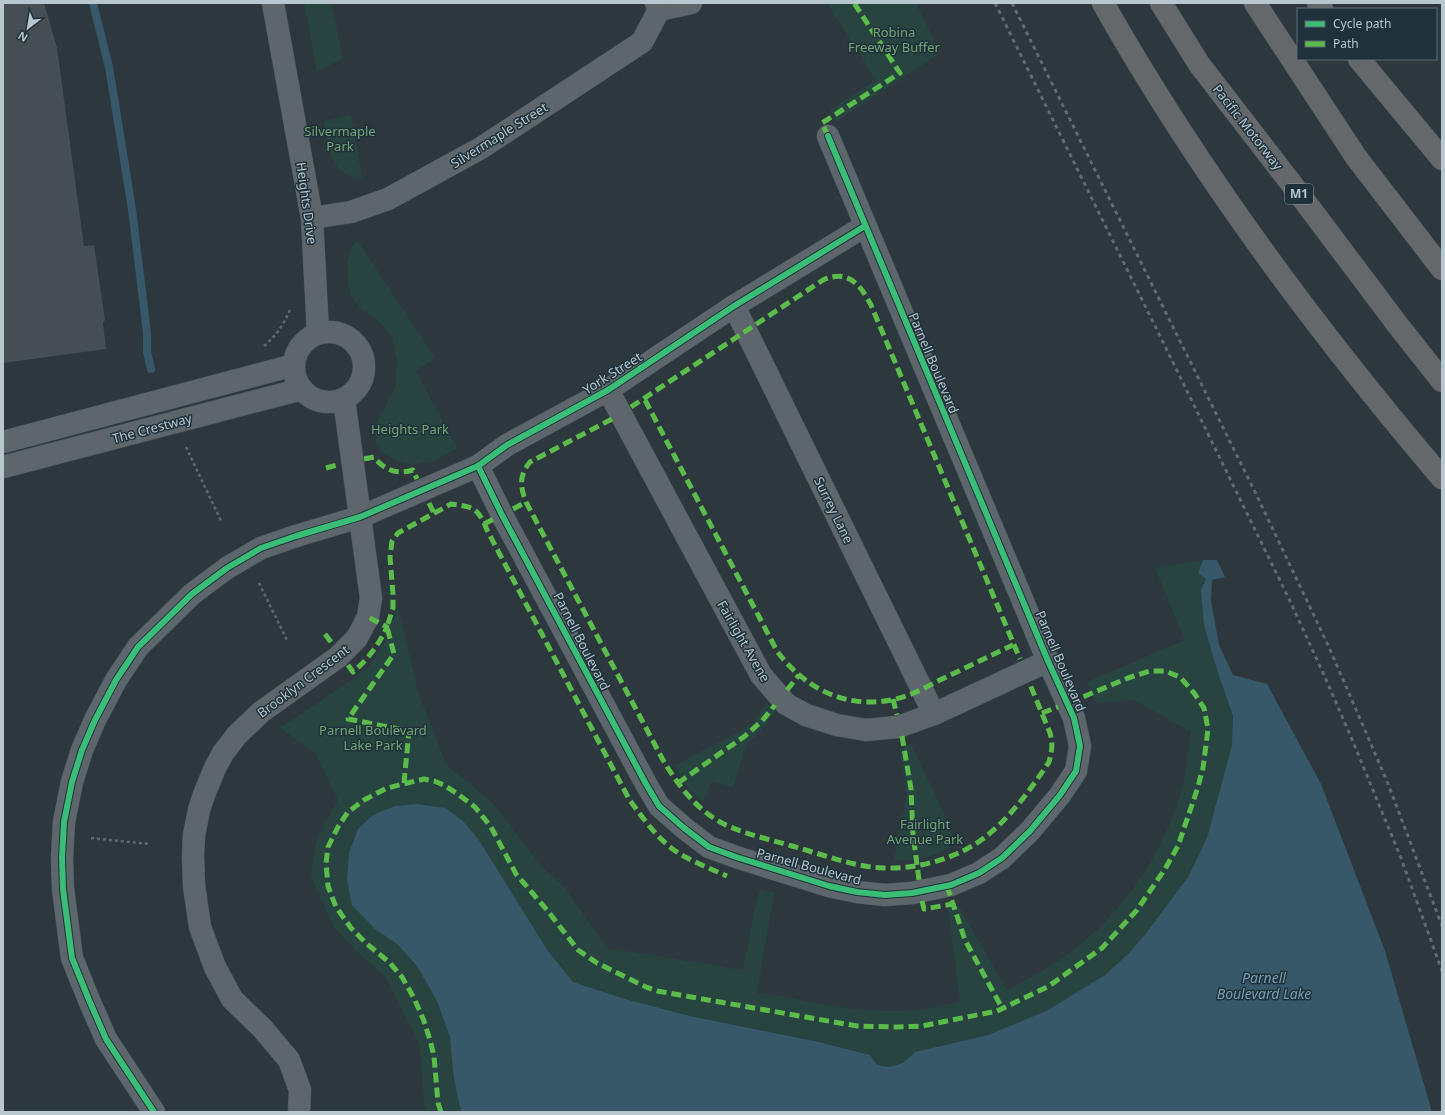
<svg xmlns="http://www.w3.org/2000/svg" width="1445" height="1115" font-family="'Noto Sans',sans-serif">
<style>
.green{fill:#284441}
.water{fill:#375869}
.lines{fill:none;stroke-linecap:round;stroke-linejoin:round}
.stream{stroke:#375869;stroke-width:8}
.building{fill:#454f53}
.minor-casing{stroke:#4b5458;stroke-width:23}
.highway-casing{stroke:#4a5459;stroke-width:23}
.path{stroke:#606a6d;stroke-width:2.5;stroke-dasharray:3 3;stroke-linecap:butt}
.minor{stroke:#5d666b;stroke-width:22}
.highway{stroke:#64686b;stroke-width:22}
.rail{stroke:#616a6f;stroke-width:3;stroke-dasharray:4 4;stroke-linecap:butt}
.quiet{stroke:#5cbc4b;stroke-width:5;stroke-dasharray:10 5;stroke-linecap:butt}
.cycleway-casing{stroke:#1f313a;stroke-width:8}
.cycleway{stroke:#3abd76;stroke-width:6}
.labels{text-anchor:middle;stroke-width:3;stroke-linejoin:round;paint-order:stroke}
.shield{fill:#1f313a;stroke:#8a99a2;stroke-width:1}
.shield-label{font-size:12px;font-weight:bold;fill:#b8c6ce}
.park-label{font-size:13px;fill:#75a574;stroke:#1f313a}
.street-label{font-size:13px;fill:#b8c6ce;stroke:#1f313a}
.water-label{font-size:14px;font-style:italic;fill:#769fb3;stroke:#1f313a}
</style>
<rect width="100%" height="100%" fill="#2c383e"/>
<g class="green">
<polygon points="304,3 331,3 343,59 317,71"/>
<polygon points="827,3 916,3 940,53 836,122 830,110 876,80"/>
<path d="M351 115 362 178C358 178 353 178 350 176 328 166 326 141 324 121Z"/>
<polygon points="357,240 435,358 416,371 457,448 434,461 412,465 398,461 382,452 376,441 376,424 396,385 397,361 392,337 377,319 362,310 351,296 348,281 347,264 351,248"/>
<path d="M1203 560 1198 573 1206 579 1218 672 1233 716 1232 745 1207 838 1188 877 1147 932 1128 954 1105 975 1046 1011 988 1035 915 1052 903 1063 889 1067 876 1065 870 1055 819 1042 690 1016 625 999 573 982 548 951 479 840 464 822 446 808 417 804 395 806 375 929 397 944 417 966 437 1001 450 1037 454 1079 461 1112H427L424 1102 420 1045 385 976 355 950 334 927 311 877 315 846 320 832 338 800 316 754 280 728 356 677 370 665 387 638 398 606 418 692 447 766 490 800 543 868 564 887 607 948 743 970 755 908 760 890 774 893 757 993C803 999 850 1012 896 1011 918 1011 939 1007 960 1002L948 908 958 905 1007 990C1024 981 1042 972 1058 961 1117 922 1161 860 1181 792 1186 773 1188 751 1191 732L1134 700 1096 703 1087 682 1185 640 1155 568Z"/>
<polygon points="766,703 776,711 760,733 747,743 733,787 712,781 703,802 685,784 675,765 753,724"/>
<polygon points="911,744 957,842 939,853 922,859 894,860 907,794 900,750"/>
</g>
<polygon class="water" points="1203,560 1217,560 1225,577 1212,580 1211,601 1219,645 1233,675 1267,684 1321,784 1385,951 1432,1112 461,1112 454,1079 450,1037 437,1001 417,966 397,944 375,929 352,905 347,880 349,853 358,829 373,815 395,806 417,804 446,808 464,822 479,840 548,951 573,982 625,999 690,1016 819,1042 870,1055 877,1065 889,1067 903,1063 915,1052 988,1035 1046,1011 1105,975 1128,954 1147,932 1188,877 1207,838 1232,745 1233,716 1218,673 1204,625 1201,590 1206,579 1198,573"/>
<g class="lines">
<polyline class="stream" points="93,3 109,67 132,209 147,333 147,352 151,369"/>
</g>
<polygon class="building" points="3,3 44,3 57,48 84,246 94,245 105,320 103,323 106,349 3,363"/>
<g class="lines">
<defs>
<g id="minor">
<polyline points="273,3 312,218 318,333"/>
<polyline points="659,10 691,3"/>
<polyline points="312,218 351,212 388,199 481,148 642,42 659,10 656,3"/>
<polyline points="734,306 934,714"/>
<circle cx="329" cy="367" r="35"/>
<polyline points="608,390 761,675 786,704 806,715 837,725 866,730 898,727 934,714 1048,661"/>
<polyline points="3,442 294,365"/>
<polyline points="478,466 502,515 646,784 659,806 684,828 709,847 736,857 829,886 857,892 885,895 912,893 951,885 979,873 1002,858 1030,831 1060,795 1076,771 1080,746 1074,718 1048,661 828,136"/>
<polyline points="3,467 302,389"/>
<polyline points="154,1112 106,1039 89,1000 72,958 63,889 62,858 64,822 72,782 82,750 95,720 116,680 138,647 192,594 227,568 261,548 296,536 360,517 478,466 507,445 608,390 734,306 865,226"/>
<polyline points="299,1112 300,1090 289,1060 263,1029 232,999 215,967 200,927 194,885 193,856 194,835 199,810 205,792 215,768 223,753 237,735 261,712 338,657 357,638 368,617 371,598 344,399"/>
</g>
<g id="highway">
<path d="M1103 3C1199 173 1316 330 1442 478"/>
<polyline points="1161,3 1199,64 1297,191 1397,324 1442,381"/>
<polyline points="1255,3 1356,157 1442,269"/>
<polyline points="1318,3 1322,9"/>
<polyline points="1359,59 1442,159"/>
</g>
</defs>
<use href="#minor" class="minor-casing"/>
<use href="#highway" class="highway-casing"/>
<g class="path">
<path d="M264 346C277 335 285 323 291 307"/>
<polyline points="186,447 222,523"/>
<polyline points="259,583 288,642"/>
<polyline points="91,838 149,844"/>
</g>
<use href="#minor" class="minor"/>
<use href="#highway" class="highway"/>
<g class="rail">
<polyline points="995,3 1161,338 1290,601 1324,675 1351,737 1401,858 1442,971"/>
<polyline points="1012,3 1258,498 1328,645 1387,781 1442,926"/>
</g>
<g class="quiet">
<polyline points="828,136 822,123 900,73 854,3"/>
<path d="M645 400 777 651C808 693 855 713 906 696 918 692 930 685 942 679 966 668 989 656 1013 645"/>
<path d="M631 407 823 280C848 269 860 284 871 305L1020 659"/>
<path d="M612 419 530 462C519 475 520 487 526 502L663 760C679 787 699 813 728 826 749 835 771 840 792 846 822 854 853 867 884 868 918 869 956 859 984 838 1010 818 1031 789 1049 762 1052 751 1053 744 1050 733L1029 682"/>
<path d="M364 459 374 457C384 470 397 475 413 470L417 479"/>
<polyline points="326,468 337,465"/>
<polyline points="429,503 434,513"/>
<polyline points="513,509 526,502"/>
<polyline points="484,524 494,519"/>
<polyline points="325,634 334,646"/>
<path d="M348 665 353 672C368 659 378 646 387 627L368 617"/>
<polyline points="787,690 799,675"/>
<polyline points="893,699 897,715"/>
<polyline points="1042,713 1058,707"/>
<polyline points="902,736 911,789 913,834 919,880"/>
<path d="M404 783 409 731 348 719 394 654 387 627 393 608V594L390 557 392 541 398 533 451 504C475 507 478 508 487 530L629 799C642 817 656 837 674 850 690 861 709 868 727 876"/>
<polyline points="678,783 745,736 762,721 775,705"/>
<polyline points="947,886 965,940 1002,1008"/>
<polyline points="922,901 924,909 953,904"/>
<polyline points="441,1112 438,1103 434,1056 430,1040 424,1021 414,998 402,977 389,962 367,944 351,928 336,907 328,886 326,863 328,847 338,827 348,812 364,800 387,788 424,779 434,781 444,785 459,795 475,807 491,827 516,874 547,910 578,950 597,963 646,987 657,991 857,1026 897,1027 922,1026 997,1011 1049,986 1102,948 1137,910 1165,869 1178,846 1197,790 1203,768 1208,729 1204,708 1194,693 1180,677 1165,671 1150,671 1128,678 1078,699"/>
</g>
<defs>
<g id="cycleway">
<polyline points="478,466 502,515 646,784 659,806 684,828 709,847 736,857 829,886 857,892 885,895 912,893 951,885 979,873 1002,858 1030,831 1060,795 1076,771 1080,746 1074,718 1048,661 828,136"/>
<polyline points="154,1112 106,1039 89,1000 72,958 63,889 62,858 64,822 72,782 82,750 95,720 116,680 138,647 192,594 227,568 261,548 296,536 360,517 478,466 507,445 608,390 734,306 865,226"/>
</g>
</defs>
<use href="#cycleway" class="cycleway-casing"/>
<use href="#cycleway" class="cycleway"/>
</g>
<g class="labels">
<rect class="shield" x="1285" y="184" width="28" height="20" rx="3"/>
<g class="shield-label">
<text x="1299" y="198">M1</text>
</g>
<g class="park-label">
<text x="894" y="37">Robina<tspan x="894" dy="15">Freeway Buffer</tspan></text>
<text x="340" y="136">Silvermaple<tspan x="340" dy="15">Park</tspan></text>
<text x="410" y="434">Heights Park</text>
<text x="373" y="735">Parnell Boulevard<tspan x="373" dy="15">Lake Park</tspan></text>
<text x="925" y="829">Fairlight<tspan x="925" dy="15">Avenue Park</tspan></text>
</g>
<g class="street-label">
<text transform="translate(1248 127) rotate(52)" y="5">Pacific Motorway</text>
<text transform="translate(499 135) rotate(-32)" y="5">Silvermaple Street</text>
<text transform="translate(307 203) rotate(82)" y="5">Heights Drive</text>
<text transform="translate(934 363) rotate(67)" y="5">Parnell Boulevard</text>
<text transform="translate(612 373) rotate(-32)" y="5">York Street</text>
<text transform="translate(152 428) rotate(-15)" y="5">The Crestway</text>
<text transform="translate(834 510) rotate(64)" y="5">Surrey Lane</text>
<text transform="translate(582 641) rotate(63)" y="5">Parnell Boulevard</text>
<text transform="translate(744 641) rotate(60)" y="5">Fairlight Avene</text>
<text transform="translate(1061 661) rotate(67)" y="5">Parnell Boulevard</text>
<text transform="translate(303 681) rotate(-37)" y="5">Brooklyn Crescent</text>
<text transform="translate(809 866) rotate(15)" y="5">Parnell Boulevard</text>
</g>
<g class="water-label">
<text x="1264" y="983">Parnell<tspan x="1264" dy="16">Boulevard Lake</tspan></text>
</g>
</g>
<rect width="1445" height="1115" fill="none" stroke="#b8c6ce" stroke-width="8"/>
<rect x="1297" y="8" width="140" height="52" fill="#1f313a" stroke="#5c6d75"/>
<rect x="1305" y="21" width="20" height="6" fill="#3abd76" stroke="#5c6d75"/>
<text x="1333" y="28" font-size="12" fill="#b8c6ce">Cycle path</text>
<rect x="1305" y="41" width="20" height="6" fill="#5cbc4b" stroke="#5c6d75"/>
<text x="1333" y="48" font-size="12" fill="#b8c6ce">Path</text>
<g transform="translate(28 28) rotate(211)" stroke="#1f313a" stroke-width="3" paint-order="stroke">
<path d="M0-3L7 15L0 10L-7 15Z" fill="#b8c6ce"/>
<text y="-6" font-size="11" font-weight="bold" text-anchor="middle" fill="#b8c6ce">N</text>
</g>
</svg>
